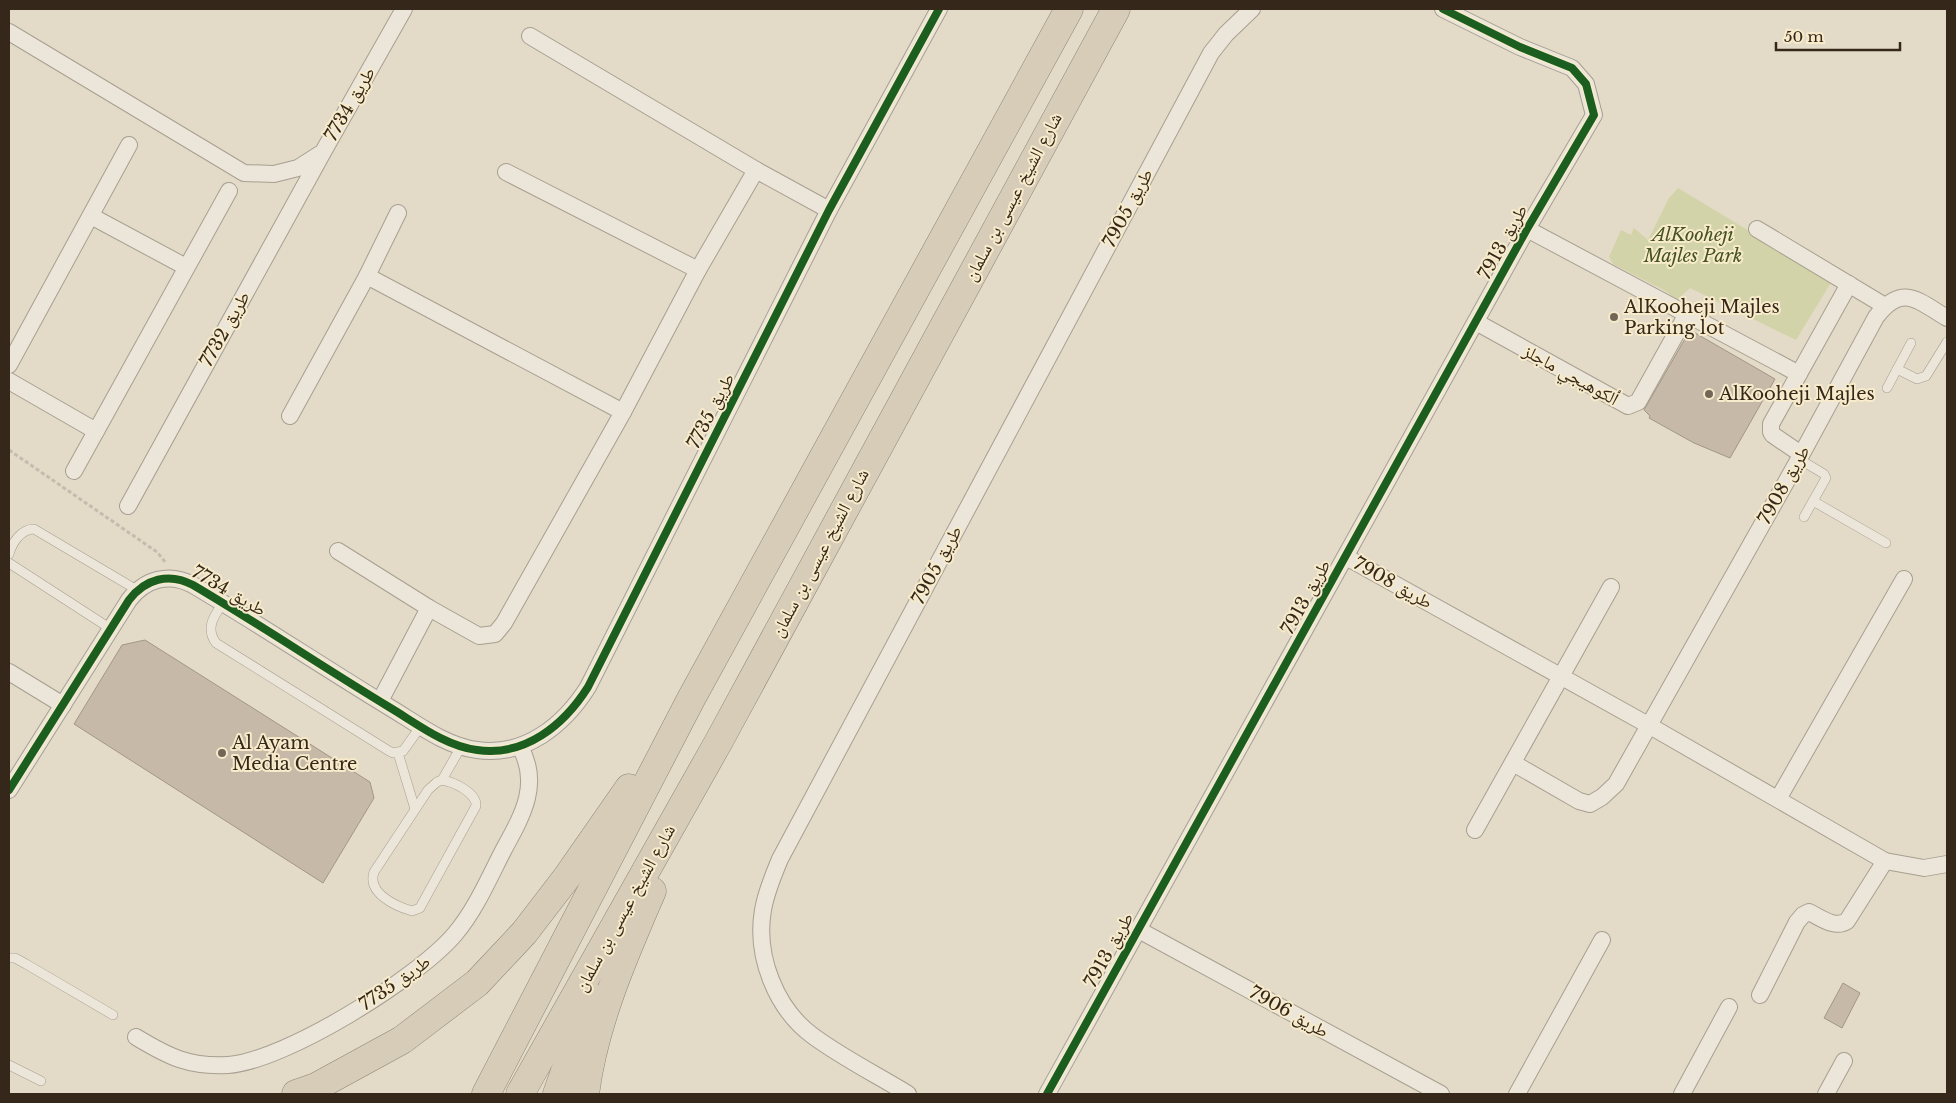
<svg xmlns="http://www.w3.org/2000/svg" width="1956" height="1103" font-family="'Libre Baskerville','Noto Naskh Arabic',serif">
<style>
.green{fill:#d2d3a8}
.building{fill:#c7b9a8;stroke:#a39687}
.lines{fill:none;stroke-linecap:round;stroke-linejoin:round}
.lane-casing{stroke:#a79f91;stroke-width:10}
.street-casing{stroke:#a79f91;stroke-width:18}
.highway-casing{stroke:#8d8578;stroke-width:29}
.path{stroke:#c3bcb0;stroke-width:3;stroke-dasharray:4 2.5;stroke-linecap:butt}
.lane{stroke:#ebe6d9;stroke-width:9}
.street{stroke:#ebe6d9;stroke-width:16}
.highway{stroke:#d6ccb8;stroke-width:28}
.cycleway-casing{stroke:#f7ebcb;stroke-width:11}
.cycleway{stroke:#1b5e20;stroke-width:8}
.poi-dot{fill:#726757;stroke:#f7ebcb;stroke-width:2}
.labels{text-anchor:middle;stroke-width:4;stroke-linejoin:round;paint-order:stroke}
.street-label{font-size:18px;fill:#35281a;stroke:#f7ebcb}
.park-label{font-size:18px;font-style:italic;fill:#455320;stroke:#f7ebcb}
.poi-label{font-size:18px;fill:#35281a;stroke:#f7ebcb;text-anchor:start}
</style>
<rect width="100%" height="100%" fill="#e3dbc7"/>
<polygon class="green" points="1678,188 1832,281 1796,340 1690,288 1677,300 1664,290 1613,264 1609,257 1621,230 1631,235 1634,228 1648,240 1669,198"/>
<g class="building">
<polygon points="1690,330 1775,379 1730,458 1694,443 1649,418 1650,416 1644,410"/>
<polygon points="145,640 370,782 374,798 323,883 74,724 122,645"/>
<polygon points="1843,983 1860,993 1842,1028 1824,1018"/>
</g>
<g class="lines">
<defs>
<g id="lane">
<polyline points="1897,369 1917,379 1926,376 1947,342"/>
<polyline points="1887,388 1911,343"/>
<polyline points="1799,459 1824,474 1826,478 1804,517"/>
<polyline points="1813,501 1886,543"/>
<path d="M9 554C12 543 21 529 34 529L137 590"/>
<polyline points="9,563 111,629"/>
<path d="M223 603C214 616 205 628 216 643L389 751 393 753 403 751 421 726"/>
<polyline points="398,753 415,809"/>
<path d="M442 780C454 782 477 793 476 806L422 904 420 908 412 911C395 906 367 893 374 872L428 790 437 782Z"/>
<polyline points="442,780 461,747"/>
<polyline points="9,958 15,958 26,964 113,1015"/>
<polyline points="9,1065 41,1081"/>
</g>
<g id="street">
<polyline points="9,32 244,173 274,174 298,168 323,152 404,9"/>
<polyline points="530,36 756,170 829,210"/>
<polyline points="506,172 698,270"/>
<polyline points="91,216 186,267"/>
<polyline points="1527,229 1799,374"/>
<polyline points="1757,229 1885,306"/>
<polyline points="367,276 623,412"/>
<polyline points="1476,322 1628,406 1638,402 1687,314"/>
<polyline points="9,365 129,145"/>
<polyline points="9,381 96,431"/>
<polyline points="290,416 367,276 398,213"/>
<polyline points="1801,454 1773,435 1771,432 1771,424 1849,284"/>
<polyline points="74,471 229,191"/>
<polyline points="128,506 322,154"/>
<polyline points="338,551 429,608 479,636 495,634 504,623 623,412 698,270 756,170"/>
<polyline points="1346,557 1650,726 1885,861 1924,868 1947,864"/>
<polyline points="9,672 63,705"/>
<polyline points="380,701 429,608"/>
<path d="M1513 763 1579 801 1590 804 1602 797 1616 784 1799 459 1876 317C1902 283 1917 300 1947 318"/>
<path d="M9 790 129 600C145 579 169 572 193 585 259 624 323 667 389 707 416 723 445 746 477 750 525 757 564 725 588 687L829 210 939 9"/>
<polyline points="1778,799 1904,579"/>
<polyline points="1475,830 1611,587"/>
<polyline points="1137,929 1441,1094"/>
<path d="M1760 995 1797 922 1803 915 1809 912C1821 918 1835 929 1847 921L1885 861"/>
<path d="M136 1037C169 1057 189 1067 228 1065 285 1061 418 978 455 934 476 909 489 878 504 849 522 816 541 784 520 747"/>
<path d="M908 1094C877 1075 843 1058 813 1036 776 1009 755 956 763 910 766 892 773 876 780 859L1211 53 1226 34 1252 9"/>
<polyline points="1047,1094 1527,229 1594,115 1586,84 1572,68 1520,47 1443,9"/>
<polyline points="1517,1094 1602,940"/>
<polyline points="1682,1094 1729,1007"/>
<polyline points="1826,1094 1844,1061"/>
</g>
<g id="highway">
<polyline points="296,1094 316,1087 402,1040 477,983 524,933 567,877 629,788"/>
<polyline points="486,1094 691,699 1069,9"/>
<polyline points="520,1094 719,741 1116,9"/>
<polyline points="557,1094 591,997"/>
<path d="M585 1094C594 1023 624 956 652 891"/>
</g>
</defs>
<use href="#lane" class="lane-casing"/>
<use href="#street" class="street-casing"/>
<use href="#highway" class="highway-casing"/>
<polyline class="path" points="9,450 157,552 166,563"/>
<use href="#lane" class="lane"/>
<use href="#street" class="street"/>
<use href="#highway" class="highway"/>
<defs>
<g id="cycleway">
<path d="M9 790 129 600C145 579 169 572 193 585 259 624 323 667 389 707 416 723 445 746 477 750 525 757 564 725 588 687L829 210 939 9"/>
<polyline points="1047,1094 1527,229 1594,115 1586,84 1572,68 1520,47 1443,9"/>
</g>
</defs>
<use href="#cycleway" class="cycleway-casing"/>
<use href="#cycleway" class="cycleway"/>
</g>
<g class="poi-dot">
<circle cx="1614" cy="317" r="5"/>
<circle cx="1709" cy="394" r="5"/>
<circle cx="222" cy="753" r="5"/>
</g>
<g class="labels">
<g class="street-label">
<text transform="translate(350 104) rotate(-60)" y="6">طريق 7734</text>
<text transform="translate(1013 197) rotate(-62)" y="6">شارع الشيخ عيسى بن سلمان</text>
<text transform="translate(1128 208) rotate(-62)" y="6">طريق 7905</text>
<text transform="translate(1503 242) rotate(-61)" y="6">طريق 7913</text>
<text transform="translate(225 329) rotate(-61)" y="6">طريق 7732</text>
<text transform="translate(1571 375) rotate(29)" y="6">ألكوهيجي ماجلز</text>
<text transform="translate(711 411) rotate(-63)" y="6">طريق 7735</text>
<text transform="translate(1784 485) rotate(-61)" y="6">طريق 7908</text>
<text transform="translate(820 553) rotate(-62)" y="6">شارع الشيخ عيسى بن سلمان</text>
<text transform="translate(937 565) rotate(-62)" y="6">طريق 7905</text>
<text transform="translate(1393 583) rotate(29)" y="6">طريق 7908</text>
<text transform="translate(229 591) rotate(30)" y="6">طريق 7734</text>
<text transform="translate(1306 597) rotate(-61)" y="6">طريق 7913</text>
<text transform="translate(625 908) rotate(-61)" y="6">شارع الشيخ عيسى بن سلمان</text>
<text transform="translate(1109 950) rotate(-61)" y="6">طريق 7913</text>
<text transform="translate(395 983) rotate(-35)" y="6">طريق 7735</text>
<text transform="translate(1289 1012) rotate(29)" y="6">طريق 7906</text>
</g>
<g class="park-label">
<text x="1693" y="241">AlKooheji<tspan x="1693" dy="21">Majles Park</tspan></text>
</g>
<g class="poi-label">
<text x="1624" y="313">AlKooheji Majles<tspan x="1624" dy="21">Parking lot</tspan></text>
<text x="1719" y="400">AlKooheji Majles</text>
<text x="232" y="749">Al Ayam<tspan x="232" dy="21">Media Centre</tspan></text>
</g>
</g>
<rect width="1956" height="1103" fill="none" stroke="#35281a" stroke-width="20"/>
<path d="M1776 42v8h124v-8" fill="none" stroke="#35281a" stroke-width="2.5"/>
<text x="1784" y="42" font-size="15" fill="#35281a" stroke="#f7ebcb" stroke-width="4" paint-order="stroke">50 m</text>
</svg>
